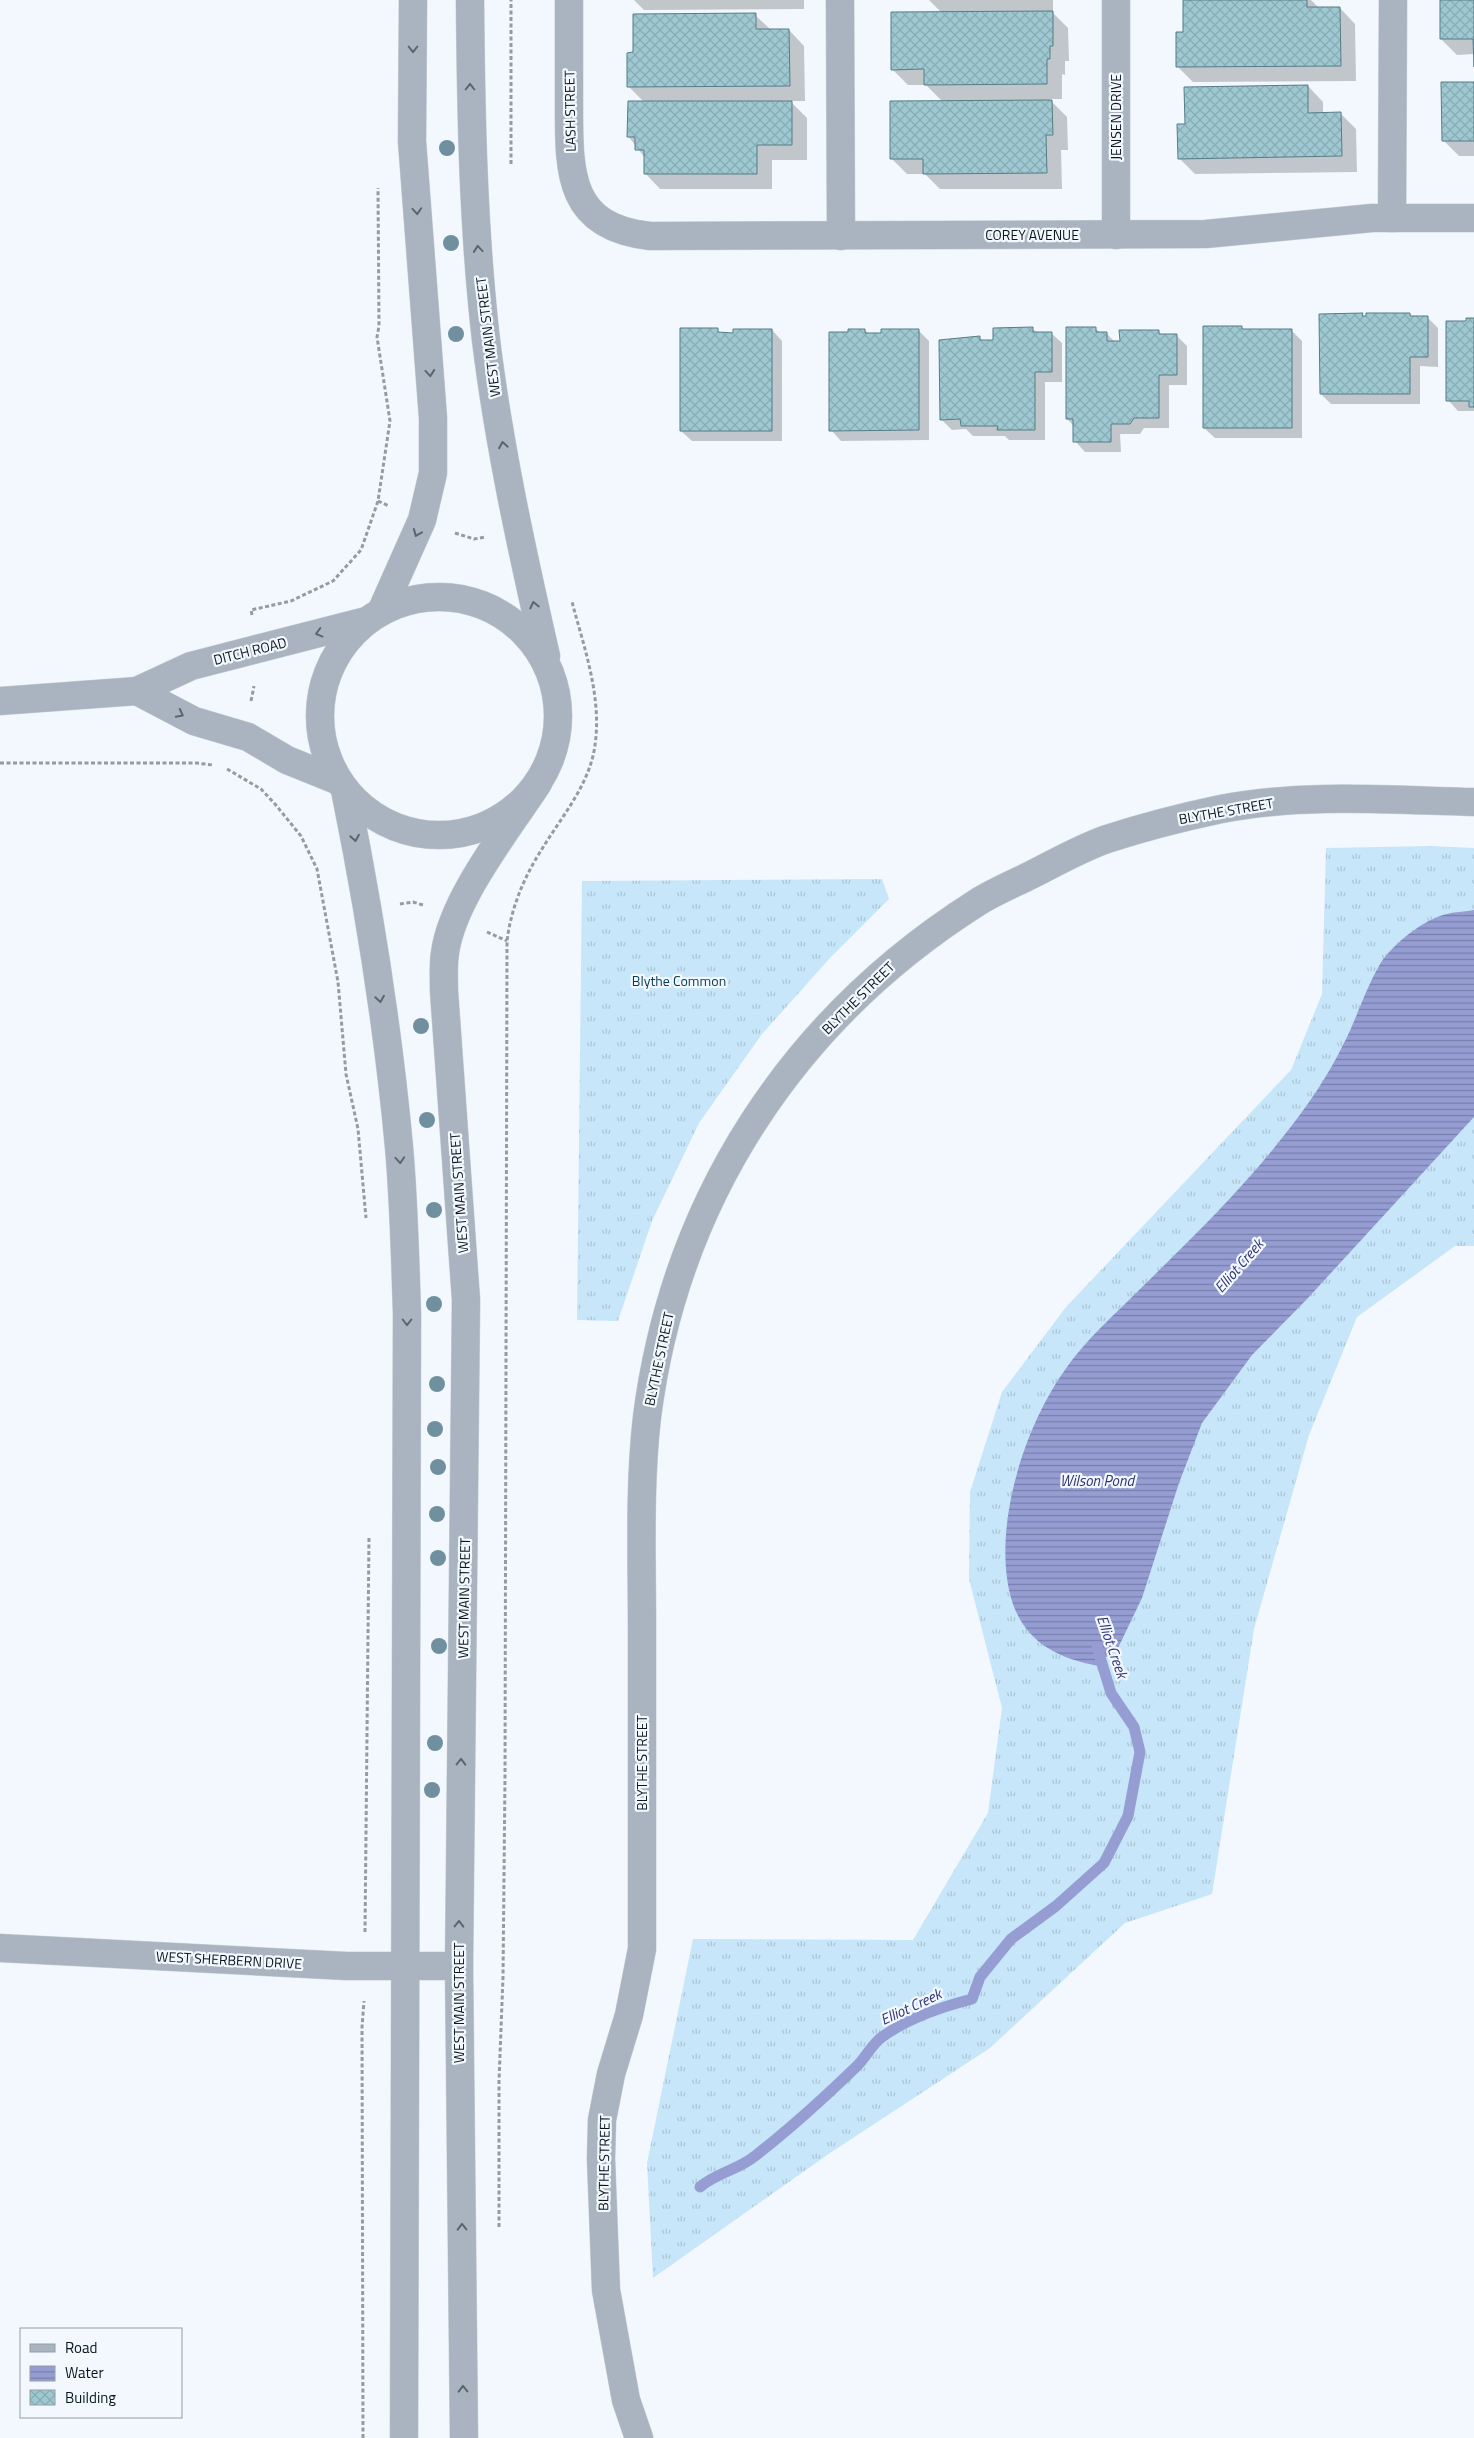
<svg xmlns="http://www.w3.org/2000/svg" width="1474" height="2438" font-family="'Titillium Web',sans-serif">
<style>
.grass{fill:url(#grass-tufts)}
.water{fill:url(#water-rules)}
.shadow{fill:#0003}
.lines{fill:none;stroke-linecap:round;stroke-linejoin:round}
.stream{stroke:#959dd3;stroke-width:11}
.building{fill:url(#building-cross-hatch);stroke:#567d86}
.minor-casing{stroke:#cdd4d9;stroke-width:29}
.path{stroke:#939ca2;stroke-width:3;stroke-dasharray:4 2.5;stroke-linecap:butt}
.minor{stroke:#aab4c0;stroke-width:28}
.tree{fill:#70909f}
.oneway{stroke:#5a666f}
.labels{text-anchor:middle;stroke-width:4.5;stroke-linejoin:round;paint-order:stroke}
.street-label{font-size:14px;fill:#0a171e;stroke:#f2f8fd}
.park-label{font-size:14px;fill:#063b52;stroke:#f2f8fd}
.water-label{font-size:15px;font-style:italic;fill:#313374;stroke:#f2f8fd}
</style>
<defs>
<pattern id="grass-tufts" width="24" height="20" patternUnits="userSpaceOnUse" patternTransform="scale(1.25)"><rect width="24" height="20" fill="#c7e6f9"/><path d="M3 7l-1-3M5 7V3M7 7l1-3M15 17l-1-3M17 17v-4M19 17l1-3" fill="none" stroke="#aac5d5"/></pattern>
<pattern id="water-rules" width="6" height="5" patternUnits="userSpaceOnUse" patternTransform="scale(1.25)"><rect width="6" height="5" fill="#959dd3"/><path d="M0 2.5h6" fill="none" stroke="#787fab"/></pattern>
<pattern id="building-cross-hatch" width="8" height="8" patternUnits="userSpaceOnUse" patternTransform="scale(1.25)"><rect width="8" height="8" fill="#9fc9d2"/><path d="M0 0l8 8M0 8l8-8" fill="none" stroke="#88acb4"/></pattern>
</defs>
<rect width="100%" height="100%" fill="#f2f8fd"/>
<g class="grass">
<polygon points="1431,846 1474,848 1474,1246 1455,1246 1357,1317 1309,1435 1254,1629 1212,1894 1125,1923 990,2048 830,2153 653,2278 647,2163 693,1939 913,1940 988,1813 1002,1708 969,1579 970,1492 1002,1392 1066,1307 1291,1070 1322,994 1326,848"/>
<polygon points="882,879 889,899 830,958 762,1034 699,1123 652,1221 618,1321 577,1320 582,881"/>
</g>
<path class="water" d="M1474 910V1117L1308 1298 1252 1355 1202 1423 1179 1483 1142 1598 1118 1648 1101 1661 1099 1666C1047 1657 1014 1633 1007 1578 998 1510 1027 1422 1067 1367 1086 1340 1112 1317 1135 1294 1186 1244 1238 1194 1282 1138 1306 1108 1327 1078 1344 1043 1357 1018 1365 990 1379 966 1389 947 1420 923 1440 916 1450 912 1463 912 1474 910Z"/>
<g class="shadow">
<polygon points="634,0 804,0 804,9 644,10"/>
<polygon points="929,0 1053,0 1053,11 1051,11 1068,28 1069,61 1065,61 1065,75 1062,74 1062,99 1049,99 1067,117 1068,150 1061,150 1062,189 940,189 925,174 907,174 891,158 943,102 926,85 908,85 892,69 942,13"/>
<polygon points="1184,0 1311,0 1319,8 1340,8 1355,24 1356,81 1193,82 1178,67 1184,33"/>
<polygon points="1441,0 1474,0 1474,54 1457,55 1441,39"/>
<polygon points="755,15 771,30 789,30 804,46 805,101 790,101 807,118 807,160 772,160 772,189 660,189 645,173 645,158 628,136 644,102 628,86"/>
<polygon points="1474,83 1474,156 1459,156 1443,140"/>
<polygon points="1308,86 1323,102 1323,114 1341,114 1356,129 1357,172 1195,174 1179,158 1186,125"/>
<polygon points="1410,314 1413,317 1428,318 1438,328 1438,367 1420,366 1420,404 1331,404 1321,394 1362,315 1365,317"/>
<polygon points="1474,320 1474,411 1458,411 1448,400 1467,322"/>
<polygon points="1242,328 1245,331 1292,331 1302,341 1302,438 1215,438 1204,428"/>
<polygon points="1033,329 1037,333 1051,333 1062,343 1062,382 1045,382 1045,440 1009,440 1005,436 973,436 966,429 952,430 941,419 980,338 983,341 994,341"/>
<polygon points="1096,329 1101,333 1106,333 1115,342 1158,331 1162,335 1177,336 1187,346 1187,385 1169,385 1169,428 1144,428 1140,434 1120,434 1121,452 1085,452 1075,441 1074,426 1067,419"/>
<polygon points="717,330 721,334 734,334 772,330 782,341 782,441 692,441 681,431"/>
<polygon points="865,330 869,334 919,331 929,341 929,440 841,441 831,430 849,333"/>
</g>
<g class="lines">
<path class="stream" d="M700 2187C716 2173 738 2170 755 2156 791 2128 825 2097 857 2066 866 2057 872 2044 882 2037 908 2018 941 2007 972 1999L980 1977 1011 1939 1056 1906 1104 1863 1128 1816 1140 1752 1134 1727 1111 1693 1097 1647"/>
</g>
<g class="building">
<polygon points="1183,0 1307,0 1307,7 1340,7 1341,66 1176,67 1176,32 1183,32"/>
<polygon points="1440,0 1474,0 1474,67 1473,39 1440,39"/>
<polygon points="1053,11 1053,46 1050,46 1050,59 1047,59 1047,84 924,85 924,69 891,70 891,12"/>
<polygon points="756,13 756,29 789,29 790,86 627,87 627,53 633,52 633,14"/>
<polygon points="1441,82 1474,82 1474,141 1442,141"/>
<polygon points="1308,85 1308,113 1341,112 1342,156 1178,159 1177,124 1185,124 1184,87"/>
<polygon points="1052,100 1053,135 1046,135 1047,173 923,174 923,159 890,159 890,101"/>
<polygon points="628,101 792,101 792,145 757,145 757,174 644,174 644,150 635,150 635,137 627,137"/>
<polygon points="1363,313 1362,316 1366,316 1366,313 1410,313 1410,316 1428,316 1428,357 1410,357 1410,394 1320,394 1319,314"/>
<polygon points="1466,318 1474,318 1474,407 1469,407 1469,401 1446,401 1446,321 1466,321"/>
<polygon points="1203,326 1242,326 1242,329 1292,329 1292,428 1203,428"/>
<polygon points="1033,327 1033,332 1052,332 1052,372 1035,372 1035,430 997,430 998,426 961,426 960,419 940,420 939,340 980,336 980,340 993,340 993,328"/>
<polygon points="1066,327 1096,327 1096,332 1107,332 1107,341 1120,341 1119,330 1159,330 1159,334 1177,334 1177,375 1159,375 1159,418 1134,418 1130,424 1111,424 1111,442 1073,442 1073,419 1066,419"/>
<polygon points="680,328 718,328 718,332 733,333 733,329 772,329 772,431 680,431"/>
<polygon points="848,329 865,329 865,333 881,333 881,329 919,329 919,430 829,431 829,332 848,332"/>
</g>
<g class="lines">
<defs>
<g id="minor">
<path d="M470 0C471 114 473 227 486 340 499 446 522 551 546 656"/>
<path d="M569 0C569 34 569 69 569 103 569 172 567 227 650 236L1206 234 1372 218H1474"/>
<polyline points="840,0 841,236"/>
<polyline points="1116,0 1116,235"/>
<polyline points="1392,218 1393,0"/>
<circle cx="439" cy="716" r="119"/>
<polyline points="381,612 422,520 433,473 433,418 412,141 413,0"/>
<polyline points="137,691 194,721 248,737 287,760 339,781"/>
<polyline points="0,701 137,691 191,666 366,621"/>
<path d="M345 790C369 908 388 1028 399 1147 404 1202 405 1258 407 1313L404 2438"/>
<polyline points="0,1948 346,1966 459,1966"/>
<path d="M464 2438 459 1966 466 1300 444 991C444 979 443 965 445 953 452 899 508 829 538 783"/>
<path d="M639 2438 626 2400 606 2290 601 2159 602 2120 611 2074 629 2015 642 1949C642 1842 642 1735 642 1628 642 1558 639 1486 647 1417 675 1199 793 1019 978 902 994 892 1013 884 1031 875 1055 863 1081 848 1107 839 1144 827 1183 817 1221 809 1304 793 1390 800 1474 802"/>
</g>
</defs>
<use href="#minor" class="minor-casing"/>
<g class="path">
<polyline points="511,164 511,0"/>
<polyline points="378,501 389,506"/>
<polyline points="455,533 474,539 485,537"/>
<polyline points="252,615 251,610 291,601 333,581 361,550 378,501 390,421 377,337 379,326 378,188"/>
<polyline points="251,701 254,686"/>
<polyline points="0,763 196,763 213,765"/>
<polyline points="227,769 261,789 275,804 301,836 317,869 338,982 346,1074 358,1129 366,1218"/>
<polyline points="400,904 413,902 423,905"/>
<polyline points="487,932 507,941"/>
<polyline points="365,1932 369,1536"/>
<path d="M499 2227V2081L503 1977 505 1776 507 941C511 908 524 877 542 849 562 816 590 784 595 745 602 697 584 647 572 602"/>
<polyline points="363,2438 362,2027 364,2001"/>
</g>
<use href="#minor" class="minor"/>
</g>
<g class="tree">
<circle cx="447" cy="148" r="8"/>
<circle cx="451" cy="243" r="8"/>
<circle cx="456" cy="334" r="8"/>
<circle cx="421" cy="1026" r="8"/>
<circle cx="427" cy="1120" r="8"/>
<circle cx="434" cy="1210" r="8"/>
<circle cx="434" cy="1304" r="8"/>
<circle cx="437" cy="1384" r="8"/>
<circle cx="435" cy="1429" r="8"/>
<circle cx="438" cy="1467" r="8"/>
<circle cx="437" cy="1514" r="8"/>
<circle cx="438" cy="1558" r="8"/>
<circle cx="439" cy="1646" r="8"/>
<circle cx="435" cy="1743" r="8"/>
<circle cx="432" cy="1790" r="8"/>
</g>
<defs><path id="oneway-chevron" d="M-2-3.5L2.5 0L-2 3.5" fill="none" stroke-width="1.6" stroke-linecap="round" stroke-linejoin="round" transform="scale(1.25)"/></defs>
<g class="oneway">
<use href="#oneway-chevron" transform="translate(413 49) rotate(90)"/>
<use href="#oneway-chevron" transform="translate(470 87) rotate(-90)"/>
<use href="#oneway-chevron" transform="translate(417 211) rotate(86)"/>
<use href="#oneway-chevron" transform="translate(478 249) rotate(-95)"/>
<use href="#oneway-chevron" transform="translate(430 373) rotate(85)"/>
<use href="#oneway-chevron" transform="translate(503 445) rotate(-100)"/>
<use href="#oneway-chevron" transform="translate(417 533) rotate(112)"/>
<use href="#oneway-chevron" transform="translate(534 605) rotate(-103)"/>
<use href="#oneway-chevron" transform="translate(319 633) rotate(165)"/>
<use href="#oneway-chevron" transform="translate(180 714) rotate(27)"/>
<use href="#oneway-chevron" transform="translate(355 838) rotate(80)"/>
<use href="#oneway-chevron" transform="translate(380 999) rotate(81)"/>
<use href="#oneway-chevron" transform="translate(400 1160) rotate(86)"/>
<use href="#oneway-chevron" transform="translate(407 1322) rotate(90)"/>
<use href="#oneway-chevron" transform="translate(461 1762) rotate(-89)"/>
<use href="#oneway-chevron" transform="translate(459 1924) rotate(-89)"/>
<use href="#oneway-chevron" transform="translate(462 2227) rotate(-91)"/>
<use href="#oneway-chevron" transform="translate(463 2389) rotate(-91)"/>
</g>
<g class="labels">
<g class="street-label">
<text transform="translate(570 111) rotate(-91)" y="5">LASH STREET</text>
<text transform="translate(1116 117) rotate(-90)" y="5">JENSEN DRIVE</text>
<text x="1032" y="240">COREY AVENUE</text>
<text transform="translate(488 337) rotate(-97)" y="5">WEST MAIN STREET</text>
<text transform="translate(250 651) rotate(-14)" y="5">DITCH ROAD</text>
<text transform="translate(1226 811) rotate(-10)" y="5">BLYTHE STREET</text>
<text transform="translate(858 998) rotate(-45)" y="5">BLYTHE STREET</text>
<text transform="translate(459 1193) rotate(-94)" y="5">WEST MAIN STREET</text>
<text transform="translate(659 1359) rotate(-78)" y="5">BLYTHE STREET</text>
<text transform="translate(464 1598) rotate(-89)" y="5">WEST MAIN STREET</text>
<text transform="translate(642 1763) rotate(-90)" y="5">BLYTHE STREET</text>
<text transform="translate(229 1960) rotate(3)" y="5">WEST SHERBERN DRIVE</text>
<text transform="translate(459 2003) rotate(-90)" y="5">WEST MAIN STREET</text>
<text transform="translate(604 2163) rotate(-89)" y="5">BLYTHE STREET</text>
</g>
<g class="park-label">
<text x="679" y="986">Blythe Common</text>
</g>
<g class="water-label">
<text transform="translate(1239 1266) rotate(-49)" y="5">Elliot Creek</text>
<text x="1097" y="1486">Wilson Pond</text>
<text transform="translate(1112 1647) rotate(71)" y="5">Elliot Creek</text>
<text transform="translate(911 2007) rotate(-25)" y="5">Elliot Creek</text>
</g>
</g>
<rect x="20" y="2328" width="162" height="90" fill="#f2f8fd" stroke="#959ea4"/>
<rect x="30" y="2344" width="25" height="8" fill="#aab4c0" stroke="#959ea4"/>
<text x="65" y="2353" font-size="15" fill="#0a171e">Road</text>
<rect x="30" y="2366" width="25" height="15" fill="url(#water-rules)" stroke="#959ea4"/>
<text x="65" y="2378" font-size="15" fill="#0a171e">Water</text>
<rect x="30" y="2390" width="25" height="15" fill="url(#building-cross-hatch)" stroke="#959ea4"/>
<text x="65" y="2403" font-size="15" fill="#0a171e">Building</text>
</svg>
